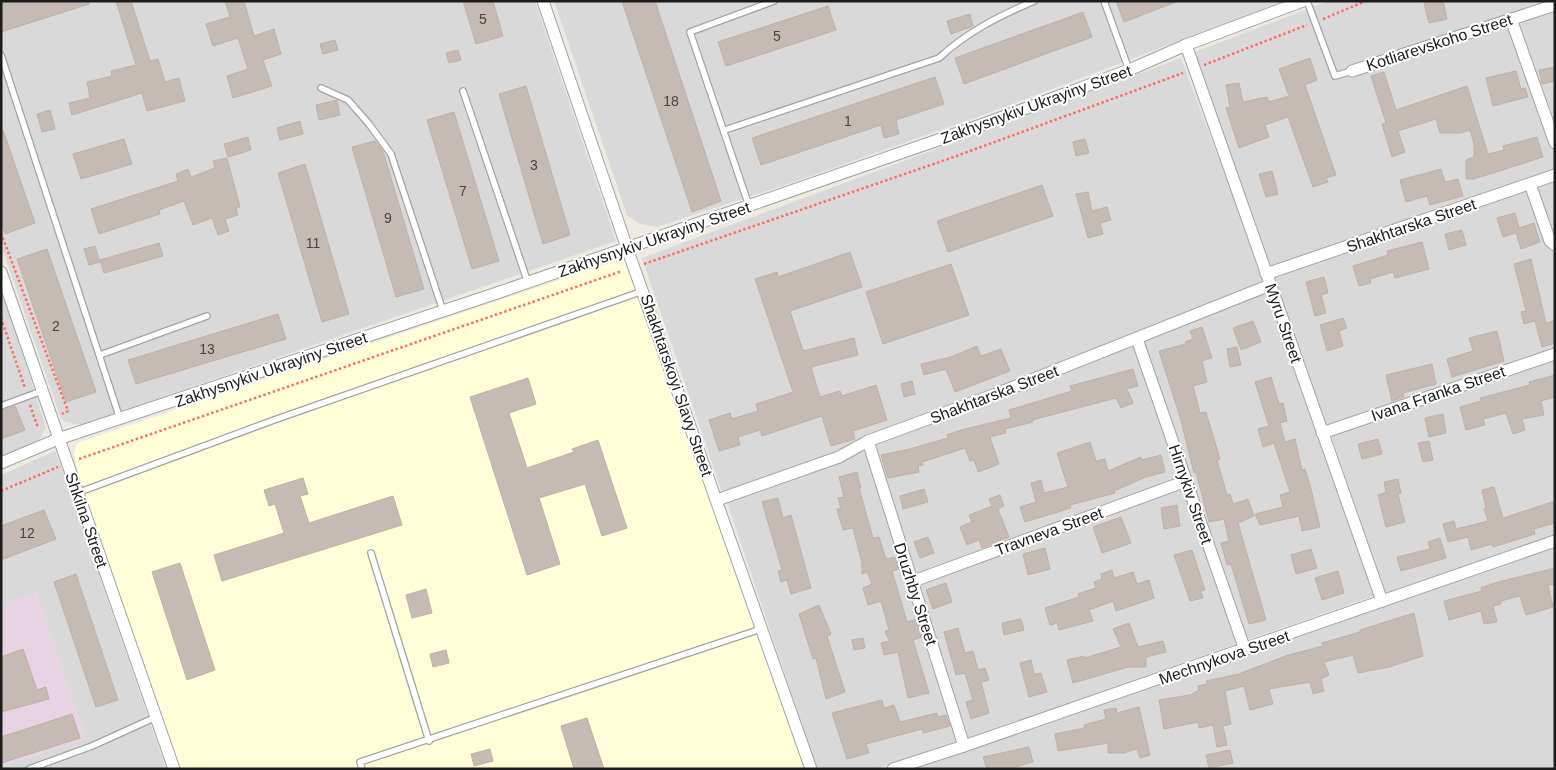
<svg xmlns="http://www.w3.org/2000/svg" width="1556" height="770" font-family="Arial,sans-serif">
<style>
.residential{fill:#dad9d9}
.industrial{fill:#e8d3e4}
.education{fill:#fffed9}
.building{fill:#c6bbb4;stroke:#c1afa3}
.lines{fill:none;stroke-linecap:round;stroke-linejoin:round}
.lane-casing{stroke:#a3a3a3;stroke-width:8}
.street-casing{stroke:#a3a3a3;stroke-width:13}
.path{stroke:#ff6e61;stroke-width:2.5;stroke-dasharray:2.5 2.5;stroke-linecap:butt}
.lane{stroke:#fff;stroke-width:5.5}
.street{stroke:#fff;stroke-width:11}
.labels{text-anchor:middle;stroke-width:4;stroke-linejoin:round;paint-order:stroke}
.number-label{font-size:14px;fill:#464442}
.street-label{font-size:16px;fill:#1c1c1c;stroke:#fff}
</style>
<rect width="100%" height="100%" fill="#eeeae1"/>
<g class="residential">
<polygon points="1,1 535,1 616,241 82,425 68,423 61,419 1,245"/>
<polygon points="554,1 1284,1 1005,107 794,182 657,227 640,224 627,215"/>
<polygon points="1328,1 1555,1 1347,69 1349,75 1510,23 1555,148 1555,171 1271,268 1192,53"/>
<polygon points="1555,9 1555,136 1514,21"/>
<polygon points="1181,58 1265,282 838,455 723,495 642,258"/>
<polygon points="1555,181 1555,352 1328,429 1274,277"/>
<polygon points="1,287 46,427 41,437 34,443 1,456"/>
<polygon points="1267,291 1374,596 1247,640 1142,339"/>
<polygon points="1136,342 1183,478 914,577 871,443"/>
<polygon points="1555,360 1555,536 1386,593 1331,436"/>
<polygon points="865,446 958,741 874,769 817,769 726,500"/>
<polygon points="55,451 63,470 166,769 1,769 1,766 86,739 36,593 1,606 1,475"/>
<polygon points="1185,488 1239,643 967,738 917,584"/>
<polygon points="1555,548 1555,769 910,769 1384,606"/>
</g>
<polygon class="industrial" points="36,593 86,739 1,766 1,606"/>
<polygon class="education" points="625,258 806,769 180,769 78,474 74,454 77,443"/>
<g class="building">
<polygon points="10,1 89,1 89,4 1,32 1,4"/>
<polygon points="116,1 131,1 150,61 158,59 165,82 179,78 185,101 147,111 142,93 72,115 69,103 90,98 87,82 112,76 111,71 136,65"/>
<polygon points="225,1 244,1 254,36 274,29 281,54 263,60 272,86 233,98 227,76 248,69 238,38 213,46 206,24 230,17"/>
<polygon points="463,1 493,1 503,36 476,44"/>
<polygon points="622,1 655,1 721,201 692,212"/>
<polygon points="1116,1 1176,1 1176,2 1124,22"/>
<polygon points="1430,1 1443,1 1447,19 1429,23 1424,3"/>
<polygon points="828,6 836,30 726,66 718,42"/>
<polygon points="1083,12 1092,37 964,84 955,58"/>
<polygon points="970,14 973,26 951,34 947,21"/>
<polygon points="335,40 338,50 323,54 320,44"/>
<polygon points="458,50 461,60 449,63 446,53"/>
<polygon points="1310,58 1317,80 1305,85 1336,175 1326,178 1328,182 1313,187 1288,117 1265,125 1269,137 1239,148 1226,108 1230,107 1226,85 1239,83 1243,102 1267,97 1269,102 1289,96 1279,69"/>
<polygon points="1555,67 1555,81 1542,84 1539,70"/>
<polygon points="1516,71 1521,89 1525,88 1528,97 1493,106 1486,78"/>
<polygon points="1384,72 1396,110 1467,86 1488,154 1504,150 1503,146 1537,137 1543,157 1474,179 1466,179 1466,160 1474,157 1474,144 1470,130 1461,133 1440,133 1436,119 1398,131 1405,152 1392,157 1382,124 1386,123 1371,76"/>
<polygon points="935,77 944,104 896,120 899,134 884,138 881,125 761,165 752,138"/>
<polygon points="526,86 570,235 543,244 499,94"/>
<polygon points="337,100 340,115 319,120 316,105"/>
<polygon points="50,110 55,129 42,132 37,114"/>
<polygon points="454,112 499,261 472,269 427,120"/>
<polygon points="300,121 303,134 280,140 277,128"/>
<polygon points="1,130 3,130 35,223 5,234 1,223"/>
<polygon points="248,137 251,150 228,157 224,144"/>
<polygon points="124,139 132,164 81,179 73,154"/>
<polygon points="1085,139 1089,153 1076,156 1073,142"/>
<polygon points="375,141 383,151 424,289 396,297 352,147"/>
<polygon points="227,158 240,207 236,208 238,215 225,219 229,231 218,235 212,218 193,225 184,201 159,210 160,214 99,234 91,209 178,181 176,174 188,169 191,177 215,168 213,161"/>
<polygon points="305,164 349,314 322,322 278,173"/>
<polygon points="1441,169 1445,182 1458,179 1463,196 1430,205 1427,196 1406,202 1400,180"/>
<polygon points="1272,171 1278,194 1266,197 1259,174"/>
<polygon points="1042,185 1053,216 948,252 937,221"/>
<polygon points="1088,192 1092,211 1107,207 1111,220 1100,223 1103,234 1088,238 1076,194"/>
<polygon points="1515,213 1519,228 1534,223 1540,242 1521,249 1516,233 1503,237 1497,218"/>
<polygon points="1462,230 1466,245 1449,250 1445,234"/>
<polygon points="1422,242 1429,269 1395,278 1393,272 1370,279 1371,283 1359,286 1353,266 1388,255 1387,251"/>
<polygon points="159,243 163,256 104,273 100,260"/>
<polygon points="95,246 100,262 89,265 84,249"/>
<polygon points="47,249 96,392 66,402 17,259"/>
<polygon points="850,252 862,287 790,311 803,351 854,338 858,355 811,367 820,397 840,391 842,396 876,385 887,420 853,431 855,439 831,446 822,416 762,436 760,430 738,437 740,445 719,451 709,420 730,413 732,419 758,411 756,404 793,392 755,279 777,272 778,277"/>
<polygon points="1531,259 1546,323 1553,321 1555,329 1555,343 1542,347 1535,321 1524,324 1521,312 1526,311 1514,264"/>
<polygon points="951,264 969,315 883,344 866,292"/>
<polygon points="1324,277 1328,293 1321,295 1326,313 1315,316 1306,282"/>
<polygon points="278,314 286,339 136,384 128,360"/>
<polygon points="1343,318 1347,328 1339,331 1343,346 1327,351 1320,325"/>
<polygon points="1253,321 1261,342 1241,350 1233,328"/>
<polygon points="1202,327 1212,358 1202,361 1207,382 1193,386 1200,413 1206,412 1220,459 1217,460 1227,495 1230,494 1233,504 1248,499 1254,516 1238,523 1266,620 1249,624 1231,564 1227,565 1221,543 1229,541 1224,519 1209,522 1196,472 1194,473 1180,417 1159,351 1186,344 1185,342 1193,339 1190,331"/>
<polygon points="1497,331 1504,361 1452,377 1447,359 1473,351 1469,338"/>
<polygon points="977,346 981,356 1001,349 1010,371 955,392 946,369 924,375 921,364 951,357"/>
<polygon points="1237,347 1241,365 1230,367 1227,349"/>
<polygon points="1432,364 1436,384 1403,393 1404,397 1392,401 1386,375"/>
<polygon points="1133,369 1138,386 1127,389 1133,403 1121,408 1116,398 1032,420 1033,422 1005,429 1006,433 990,437 999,464 989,468 978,472 974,460 970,461 965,448 922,462 923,465 918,466 919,472 888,478 881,455 910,449 948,438 947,435 961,430 1011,418 1009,410 1072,391 1070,386"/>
<polygon points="1555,375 1555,397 1541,401 1544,415 1522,419 1525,430 1513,434 1506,413 1483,419 1485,425 1466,430 1460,407 1481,401 1480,398 1530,385 1529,382"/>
<polygon points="1271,377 1279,404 1283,403 1287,421 1280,423 1285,442 1295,439 1302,470 1305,469 1311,489 1320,527 1302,531 1299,516 1260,525 1255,514 1283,507 1280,495 1290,492 1274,443 1263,447 1258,429 1269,426 1255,382"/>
<polygon points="528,378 536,404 509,413 527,468 574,452 572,449 598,440 627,528 602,536 585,484 539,498 560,564 527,575 470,397"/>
<polygon points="912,381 915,394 904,397 901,384"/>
<polygon points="15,406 25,430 1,439 1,411"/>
<polygon points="1443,414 1446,433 1429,437 1425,418"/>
<polygon points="1378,439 1382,454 1362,459 1358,444"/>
<polygon points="1429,441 1433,460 1423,462 1418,443"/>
<polygon points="1090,442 1096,461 1105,459 1108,471 1141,457 1142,460 1161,455 1165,472 1146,477 1114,491 1115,493 1070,505 1071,508 1025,522 1020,507 1036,502 1031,483 1041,480 1044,493 1068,487 1057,453"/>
<polygon points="857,472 861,488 859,488 873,538 879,537 886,559 895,557 899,569 892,571 907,622 916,619 922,637 913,640 929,693 908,698 898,652 884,655 881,643 889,641 885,631 889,630 881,601 868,605 863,588 872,584 867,572 862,574 862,563 853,528 843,530 837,509 841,509 838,498 844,497 839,477"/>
<polygon points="303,478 308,494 300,496 309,523 393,496 402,525 222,581 214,555 284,533 275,504 269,506 264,490"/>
<polygon points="1398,479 1401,493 1398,494 1405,522 1386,527 1378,495 1386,492 1384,482"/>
<polygon points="1494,487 1503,518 1555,501 1555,523 1534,529 1535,534 1493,547 1492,544 1471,550 1468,537 1448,542 1443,524 1454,521 1456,529 1488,521 1484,509 1486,508 1482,490"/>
<polygon points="924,489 928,502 903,509 900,496"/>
<polygon points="1000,495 1004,506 998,509 1009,537 982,548 979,540 967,545 960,527 972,522 969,515 992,506 989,499"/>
<polygon points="778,498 783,518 791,515 811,588 791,594 787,580 781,582 778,571 782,570 762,502"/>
<polygon points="1177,505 1180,526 1164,529 1161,508"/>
<polygon points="44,510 56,539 1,560 1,526"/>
<polygon points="1121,517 1131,543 1102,553 1093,527"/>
<polygon points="928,537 934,553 920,558 914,542"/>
<polygon points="1440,538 1446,558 1401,571 1397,557 1430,549 1428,542"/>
<polygon points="1045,548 1050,569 1028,575 1023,554"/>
<polygon points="1311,549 1317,568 1296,574 1291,555"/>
<polygon points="1192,550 1205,590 1201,591 1203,598 1190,601 1174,555"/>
<polygon points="180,563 215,670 187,680 152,572"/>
<polygon points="1555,568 1555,584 1548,585 1553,607 1526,615 1520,596 1501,601 1501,604 1493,606 1497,622 1484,624 1481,611 1449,620 1444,601 1482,591 1481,588 1498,582"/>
<polygon points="1112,570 1114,578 1133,572 1137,584 1149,580 1154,598 1116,611 1113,601 1089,610 1093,621 1059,630 1057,623 1050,625 1045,608 1079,597 1078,594 1096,588 1094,582 1102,579 1101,574"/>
<polygon points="1338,571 1344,593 1322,600 1315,578"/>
<polygon points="76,574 118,700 96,707 54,582"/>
<polygon points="946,583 952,602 933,609 926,590"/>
<polygon points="426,589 432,613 412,618 406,595"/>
<polygon points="819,605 831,634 827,636 845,692 826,699 816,658 813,659 799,614"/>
<polygon points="1414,613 1423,656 1389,667 1358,673 1353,655 1324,662 1329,675 1321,679 1324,691 1313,694 1310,682 1269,689 1273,704 1250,710 1244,686 1225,691 1231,724 1223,726 1227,745 1217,747 1213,725 1199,728 1198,722 1164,729 1159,700 1190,695 1199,690 1198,686 1207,684 1206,681 1239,674 1288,655 1323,646 1322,643 1360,632 1360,630"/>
<polygon points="1021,619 1024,630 1004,635 1002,623"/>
<polygon points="1129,623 1138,647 1163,641 1166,652 1146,657 1146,667 1128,667 1073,683 1067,660 1084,656 1085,658 1121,647 1113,629"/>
<polygon points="958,628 965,653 973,651 978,670 985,668 989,680 981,682 989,713 971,719 966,702 973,700 965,673 956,675 944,632"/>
<polygon points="863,638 865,648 854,650 852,640"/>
<polygon points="23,649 37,690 46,687 49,699 1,712 1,657"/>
<polygon points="446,650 449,663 433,667 430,654"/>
<polygon points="1031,660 1034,674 1041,673 1047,692 1029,697 1020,663"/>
<polygon points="882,700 884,708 894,705 900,722 937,713 938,717 946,715 950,726 923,733 922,729 866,744 869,753 847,759 832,713"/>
<polygon points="1139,707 1150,755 1140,758 1137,749 1123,753 1108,753 1108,743 1058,751 1055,734 1084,728 1084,725 1106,719 1104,710 1116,708 1117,713"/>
<polygon points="72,714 80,738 1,763 1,737"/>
<polygon points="587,718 604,769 574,769 561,726"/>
<polygon points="1029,747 1033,762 1008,769 987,769 983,757"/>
<polygon points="490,749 493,761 474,766 471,754"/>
<polygon points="1230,750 1233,763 1209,768 1206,755"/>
</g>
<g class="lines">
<defs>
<g id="lane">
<polyline points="1104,1 1129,70"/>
<polyline points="1307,1 1335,76 1352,71"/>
<polyline points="1,55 120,419"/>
<polyline points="321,88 348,100 369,124 391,154 443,311"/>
<polyline points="463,91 528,283"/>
<path d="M725 130 939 58C967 32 999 16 1034 1"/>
<polyline points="749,206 690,32 774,1"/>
<polyline points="100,355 207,316"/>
<polyline points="1,406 42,391"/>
<polyline points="77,493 274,420 643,291"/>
<polyline points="371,553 429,741"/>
<polyline points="29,769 92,746 156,717"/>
<polyline points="362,769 360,762 761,629"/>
</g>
<g id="street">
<polyline points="543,1 627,248 811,769"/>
<polyline points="1511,19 1555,143"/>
<polyline points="1186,45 1382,601"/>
<polyline points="1352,71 1555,5"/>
<polyline points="1530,184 1550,241 1555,245"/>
<polyline points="1,272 174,769"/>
<polyline points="1266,274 1555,175"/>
<polyline points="1137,339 1245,650"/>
<polyline points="1322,433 1555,354"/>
<polyline points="868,441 964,746"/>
<polyline points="1,463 58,439 500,292 981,125 1129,70 1186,45 1303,1"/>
<polyline points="717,500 839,457 868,441 996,394 1270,285"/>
<polyline points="911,582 1186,481"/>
<polyline points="893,769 964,746 1555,541"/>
</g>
</defs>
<use href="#lane" class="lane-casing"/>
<use href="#street" class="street-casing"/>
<g class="path">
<polyline points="1323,19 1366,1"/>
<polyline points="1204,65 1307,25"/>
<polyline points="1,233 68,411 62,414"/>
<polyline points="644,264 951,158 1183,73"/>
<polyline points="1,318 25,388"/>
<polyline points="30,405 37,425 40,423"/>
<polyline points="79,459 622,271"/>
<polyline points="1,491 58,467"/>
</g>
<use href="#lane" class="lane"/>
<use href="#street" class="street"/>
</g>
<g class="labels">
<g class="number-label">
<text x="483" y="24">5</text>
<text x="777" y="41">5</text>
<text x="671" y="106">18</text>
<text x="848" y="126">1</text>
<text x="534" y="170">3</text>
<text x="463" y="196">7</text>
<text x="388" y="223">9</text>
<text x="313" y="248">11</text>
<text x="56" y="331">2</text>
<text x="207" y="354">13</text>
<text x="27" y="538">12</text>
</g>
<g class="street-label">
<text transform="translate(1439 42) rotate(-18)" y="6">Kotliarevskoho Street</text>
<text transform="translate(1036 104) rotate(-20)" y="6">Zakhysnykiv Ukrayiny Street</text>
<text transform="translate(1411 225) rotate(-19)" y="6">Shakhtarska Street</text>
<text transform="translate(654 239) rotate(-19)" y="6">Zakhysnykiv Ukrayiny Street</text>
<text transform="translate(1284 323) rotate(71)" y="6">Myru Street</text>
<text transform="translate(271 369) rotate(-19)" y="6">Zakhysnykiv Ukrayiny Street</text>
<text transform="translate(677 385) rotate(71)" y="6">Shakhtarskoyi Slavy Street</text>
<text transform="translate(1438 393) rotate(-19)" y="6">Ivana Franka Street</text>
<text transform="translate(994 394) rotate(-21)" y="6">Shakhtarska Street</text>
<text transform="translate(1191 494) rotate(71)" y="6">Hirnykiv Street</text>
<text transform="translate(87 520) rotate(71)" y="6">Shkilna Street</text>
<text transform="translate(1049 531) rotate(-20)" y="6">Travneva Street</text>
<text transform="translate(916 594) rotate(72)" y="6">Druzhby Street</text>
<text transform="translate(1224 657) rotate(-19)" y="6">Mechnykova Street</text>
</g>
</g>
<rect width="1556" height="770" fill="none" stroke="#1c1c1c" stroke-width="5"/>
</svg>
